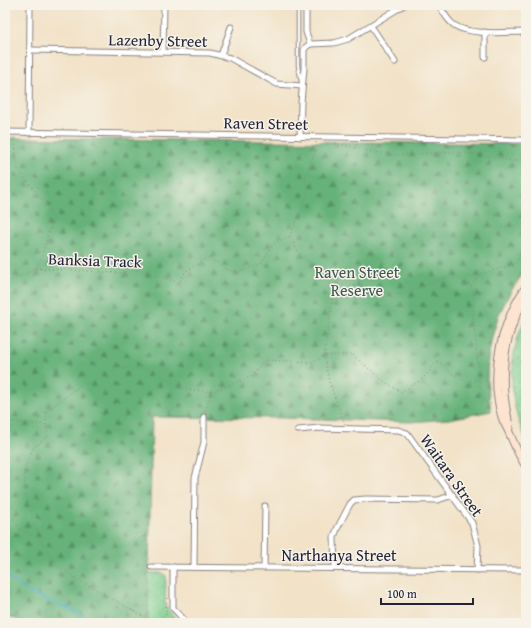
<svg xmlns="http://www.w3.org/2000/svg" width="531" height="628" font-family="'Gentium Book Plus',serif">
<style>
.forest{fill:url(#forest-firs);stroke:#446a5a}
.park{fill:url(#park-dots);stroke:#507866}
.lines{fill:none;stroke-linecap:round;stroke-linejoin:round}
.stream{stroke:#40acbf;stroke-width:2}
.lane-casing{stroke:#8a8281;stroke-width:4.5}
.street-casing{stroke:#8a8281;stroke-width:7}
.secondary-casing{stroke:#8a8281;stroke-width:9}
.path{stroke:#8a8281;stroke-width:1;stroke-dasharray:1 3;stroke-linecap:butt}
.lane{stroke:#fff;stroke-width:2.5}
.street{stroke:#fff;stroke-width:5}
.secondary{stroke:#fde4d0;stroke-width:7}
.labels{text-anchor:middle;stroke-width:3;stroke-linejoin:round;paint-order:stroke}
.street-label{font-size:16px;fill:#22223b;stroke:#f7f3e8}
.park-label{font-size:16px;fill:#3d5654;stroke:#f7f3e8}
</style>
<defs>
<pattern id="forest-firs" width="22" height="20" patternUnits="userSpaceOnUse"><rect width="22" height="20" fill="#66b27a"/><path d="M5 1l3.5 6h-7zM16 11l3.5 6h-7z" fill="#549065"/></pattern>
<pattern id="park-dots" width="8" height="8" patternUnits="userSpaceOnUse"><rect width="8" height="8" fill="#7dcf90"/><path d="M2 2h.1M6 6h.1" fill="none" stroke="#6cb17d" stroke-width="1.8" stroke-linecap="round"/></pattern>
</defs>
<rect width="100%" height="100%" fill="#f7f3e8"/>
<filter id="ink" filterUnits="userSpaceOnUse"><feTurbulence type="fractalNoise" baseFrequency=".025" numOctaves="2"/><feDisplacementMap in="SourceGraphic" scale="8" xChannelSelector="R" yChannelSelector="G"/><feConvolveMatrix kernelMatrix="1 2 1 2 8 2 1 2 1" color-interpolation-filters="sRGB"/></filter>
<filter id="wash" filterUnits="userSpaceOnUse"><feTurbulence type="fractalNoise" baseFrequency=".012" numOctaves="4" result="noise"/><feDisplacementMap in="SourceGraphic" scale="16" xChannelSelector="R" yChannelSelector="G"/><feGaussianBlur stdDeviation="0.9" result="paint"/><feColorMatrix in="noise" values="0 0 0 0 0 0 0 0 0 0 0 0 0 0 0 0 0 1.4 0 .05"/><feComposite in="paint" operator="in"/></filter>
<g filter="url(#wash)">
<rect width="100%" height="100%" fill="#f2e2c7"/>
<polygon class="forest" points="5,138 526,144 526,269 511,291 499,314 492,337 488,359 487,380 491,411 449,419 410,422 286,418 152,417 148,623 26,623 5,616"/>
<g class="park">
<path d="M526 317V440C521 428 516 415 514 402 509 374 513 342 526 317Z"/>
<polygon points="148,573 163,573 166,576 165,606 179,623 148,623"/>
</g>
<g class="lines">
<polyline class="stream" points="5,575 32,594 73,610 94,623"/>
</g>
</g>
<g filter="url(#ink)">
<g class="lines">
<defs>
<polyline id="lane" points="298,5 298,66 301,82"/>
<g id="street">
<polyline points="306,5 306,32 310,44"/>
<path d="M439 5C443 12 447 20 454 25 470 36 507 32 526 32"/>
<polyline points="371,26 395,62"/>
<polyline points="310,44 334,43 348,39 404,5"/>
<polyline points="30,50 210,53 230,58 277,84 302,86"/>
<polyline points="163,52 164,5"/>
<polyline points="221,55 231,27"/>
<polyline points="485,57 485,32"/>
<polyline points="5,132 526,140"/>
<polyline points="29,133 30,5"/>
<polyline points="300,137 301,103 304,68 304,50 306,47 310,44"/>
<polyline points="298,430 319,428 398,430 407,433 472,523 478,546 477,570"/>
<polyline points="151,567 526,570"/>
<polyline points="173,567 173,608 187,623"/>
<polyline points="194,567 195,478 204,442 204,417"/>
<polyline points="264,568 265,506"/>
<polyline points="335,568 334,537 337,529 350,504 354,500 366,499 438,500 453,495"/>
</g>
<g id="secondary">
<path d="M526 287C501 323 489 374 502 417 503 421 506 426 508 430 514 443 518 455 526 466"/>
<path d="M509 428C508 417 505 406 504 394 501 360 508 326 526 297"/>
</g>
</defs>
<use href="#lane" class="lane-casing"/>
<use href="#street" class="street-casing"/>
<use href="#secondary" class="secondary-casing"/>
<g class="path">
<polyline points="316,142 316,150 305,179 308,191 304,205 290,235 296,249 334,288 324,356 329,382 345,424"/>
<polyline points="335,143 367,151 397,155 458,152 488,156 514,161 526,158"/>
<polyline points="36,268 119,273 140,270 179,283 186,271 209,257 228,270 239,272 261,264 273,244 290,236"/>
<path d="M5 284C16 276 32 274 40 262L53 218 47 205 18 170 14 137"/>
<polyline points="471,286 481,274 514,264 526,252"/>
<polyline points="335,288 347,284 400,295 446,277 461,279 471,286 475,297 473,316 481,392 486,404 491,404"/>
<polyline points="205,411 211,393"/>
<polyline points="5,421 46,425 48,436 33,448 24,470 26,498 40,539 56,564 67,573 155,623"/>
<path d="M46 425V411L80 386 121 368 154 370 179 388 211 392 251 377 265 360 312 362 324 356 352 354 382 380 401 392C408 387 417 383 423 378 429 373 432 366 438 361L451 373 467 381 480 379"/>
<polyline points="5,518 14,519 20,529 40,539"/>
<polyline points="5,619 15,623"/>
<polyline points="165,623 167,596"/>
</g>
<use href="#lane" class="lane"/>
<use href="#street" class="street"/>
<use href="#secondary" class="secondary"/>
</g>
</g>
<g class="labels">
<g class="street-label">
<text transform="translate(158 40) rotate(1)" y="6">Lazenby Street</text>
<text transform="translate(266 123) rotate(1)" y="6">Raven Street</text>
<text transform="translate(95 260) rotate(2)" y="6">Banksia Track</text>
<text transform="translate(452 475) rotate(55)" y="6">Waitara Street</text>
<text x="339" y="561">Narthanya Street</text>
</g>
<g class="park-label">
<text x="357" y="278">Raven Street<tspan x="357" dy="18">Reserve</tspan></text>
</g>
</g>
<rect width="531" height="628" fill="none" stroke="#f7f3e8" stroke-width="20"/>
<path d="M381 598v6h92v-6" fill="none" stroke="#22223b" stroke-width="2"/>
<text x="387" y="598" font-size="12" fill="#22223b" stroke="#f7f3e8" stroke-width="3" paint-order="stroke">100 m</text>
</svg>
